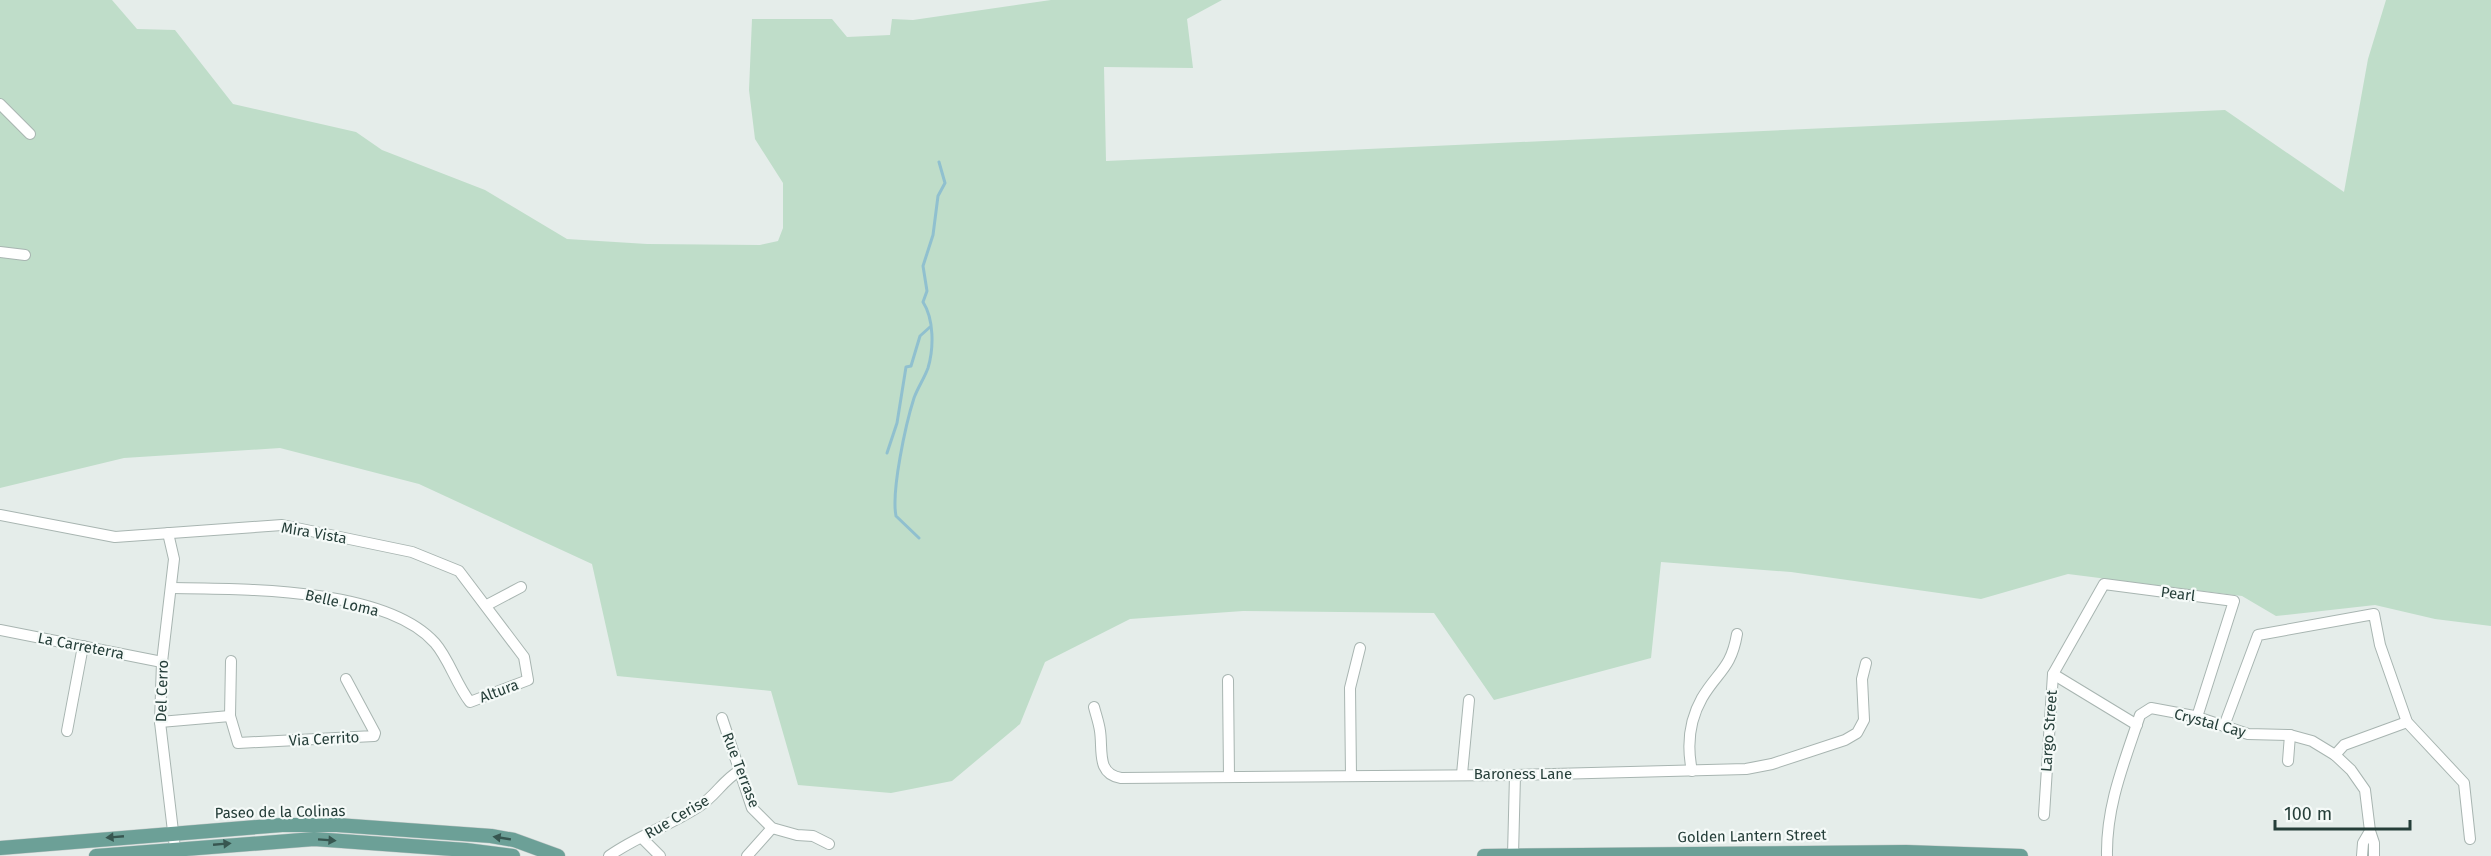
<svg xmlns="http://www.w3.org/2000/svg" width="2491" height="856" font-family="'Fira Sans',sans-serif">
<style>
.green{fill:#bfddc9}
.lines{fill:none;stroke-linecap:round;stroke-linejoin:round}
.stream{stroke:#90c0cf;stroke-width:3}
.minor-casing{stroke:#a8b5b1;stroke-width:12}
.major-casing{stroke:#c2c9c8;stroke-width:15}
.minor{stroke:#fff;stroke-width:10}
.major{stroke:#6ca097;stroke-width:14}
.oneway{fill:#375650}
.labels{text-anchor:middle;stroke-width:4.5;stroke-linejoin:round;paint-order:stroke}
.street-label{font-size:15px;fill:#253e39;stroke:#f5faf8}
</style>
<rect width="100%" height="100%" fill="#e5edea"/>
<polygon class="green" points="0,0 112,0 137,29 175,30 233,104 356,132 382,150 485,190 567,239 647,244 760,245 778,241 783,228 783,183 755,139 749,90 752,19 832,19 847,37 890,35 892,19 913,20 1051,0 1222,0 1187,19 1193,68 1104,67 1106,161 2225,110 2344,192 2368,59 2386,0 2491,0 2491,626 2435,619 2375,605 2276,616 2242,596 2068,574 1981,599 1791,572 1661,562 1651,658 1494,700 1434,613 1243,611 1130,619 1045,662 1020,724 952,781 891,793 798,785 771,691 617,676 592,564 419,484 280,448 124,458 0,488"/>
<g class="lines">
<g class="stream">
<polyline points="887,453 897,423 906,367 911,366 920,336 930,327"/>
<path d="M919 538 896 516C891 491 906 423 914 398 918 387 924 379 928 368 934 348 934 319 923 302L927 291 923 266 933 235 938 196 945 183 939 162"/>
</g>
<defs>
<g id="minor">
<polyline points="0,104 30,134"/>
<polyline points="0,252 25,255"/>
<path d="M0 515 115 537 282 525 412 552 459 571 524 657 528 680 470 702C456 684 449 659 435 643 385 587 242 589 172 588"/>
<polyline points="168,533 174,559 162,662 160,722 175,848"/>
<polyline points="487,605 521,587"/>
<polyline points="0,630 162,662"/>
<polyline points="231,661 230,716 238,743 374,736 375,733 346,679"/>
<polyline points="2053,674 2137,725"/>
<polyline points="1228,680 1229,777"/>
<path d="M1094 707C1096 715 1099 723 1100 731 1103 750 1096 774 1121 778L1515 775 1746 769 1772 764 1845 740 1857 733 1864 720 1862 679 1866 663"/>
<polyline points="722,718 752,808 772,828 797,835 813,836 829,844"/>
<polyline points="160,722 230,716"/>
<polyline points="2224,726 2258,635 2374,614 2380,645 2407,722 2464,783 2470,839"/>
<polyline points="67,731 83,646"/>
<polyline points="2335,755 2344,745 2407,722"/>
<polyline points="2288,761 2290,735"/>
<path d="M1692 771C1687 747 1689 721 1702 698 1718 671 1731 669 1737 634"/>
<polyline points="1462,774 1469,700"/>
<polyline points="1351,776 1350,688 1360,648"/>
<polyline points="2044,815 2053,674 2104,584 2234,601 2197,717"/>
<polyline points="642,838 660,856"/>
<polyline points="1513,855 1515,775"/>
<path d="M609 856C637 836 669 826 698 807 715 797 722 781 739 771"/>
<polyline points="747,856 772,828"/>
<path d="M2107 856C2106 806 2124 763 2140 715L2151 708 2194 716 2248 734 2290 735 2312 741 2335 755 2351 770 2365 790 2370 831 2374 843V856"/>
<polyline points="2362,856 2363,843 2370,831"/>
</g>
<g id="major">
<polyline points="0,848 282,825 337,825 491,836 514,840 558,856"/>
<polyline points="96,856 314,839 466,850 513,856"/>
<polyline points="1484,856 1906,852 2021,856"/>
</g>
</defs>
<use href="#minor" class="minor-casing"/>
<use href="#major" class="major-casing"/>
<use href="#minor" class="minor"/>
<use href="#major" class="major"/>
</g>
<defs><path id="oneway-solid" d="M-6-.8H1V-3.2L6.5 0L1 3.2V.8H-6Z" transform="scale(1.5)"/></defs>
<g class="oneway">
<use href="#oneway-solid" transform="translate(115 837) rotate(175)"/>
<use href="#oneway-solid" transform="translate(502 838) rotate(-171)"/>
<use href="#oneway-solid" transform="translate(327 840) rotate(4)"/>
<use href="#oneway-solid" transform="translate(222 844) rotate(-5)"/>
</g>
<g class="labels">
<g class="street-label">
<text transform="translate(314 533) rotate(10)" y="5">Mira Vista</text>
<text transform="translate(2178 594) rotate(7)" y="5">Pearl</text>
<text transform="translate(342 603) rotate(13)" y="5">Belle Loma</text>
<text transform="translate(81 646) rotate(11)" y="5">La Carreterra</text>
<text transform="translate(162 691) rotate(-88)" y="5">Del Cerro</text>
<text transform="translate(499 691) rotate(-20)" y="5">Altura</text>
<text transform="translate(2210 723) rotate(15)" y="5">Crystal Cay</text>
<text transform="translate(2049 731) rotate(-86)" y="5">Largo Street</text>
<text transform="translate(324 739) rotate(-3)" y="5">Via Cerrito</text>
<text transform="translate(741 770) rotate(69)" y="5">Rue Terrase</text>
<text x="1523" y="779">Baroness Lane</text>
<text transform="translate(280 812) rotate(-1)" y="5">Paseo de la Colinas</text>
<text transform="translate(677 817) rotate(-30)" y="5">Rue Cerise</text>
<text transform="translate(1752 836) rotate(-1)" y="5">Golden Lantern Street</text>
</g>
</g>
<path d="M2275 820v9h135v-9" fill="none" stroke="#253e39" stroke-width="3"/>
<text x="2284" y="820" font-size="18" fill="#253e39" stroke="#f5faf8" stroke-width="4.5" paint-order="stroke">100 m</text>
</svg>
